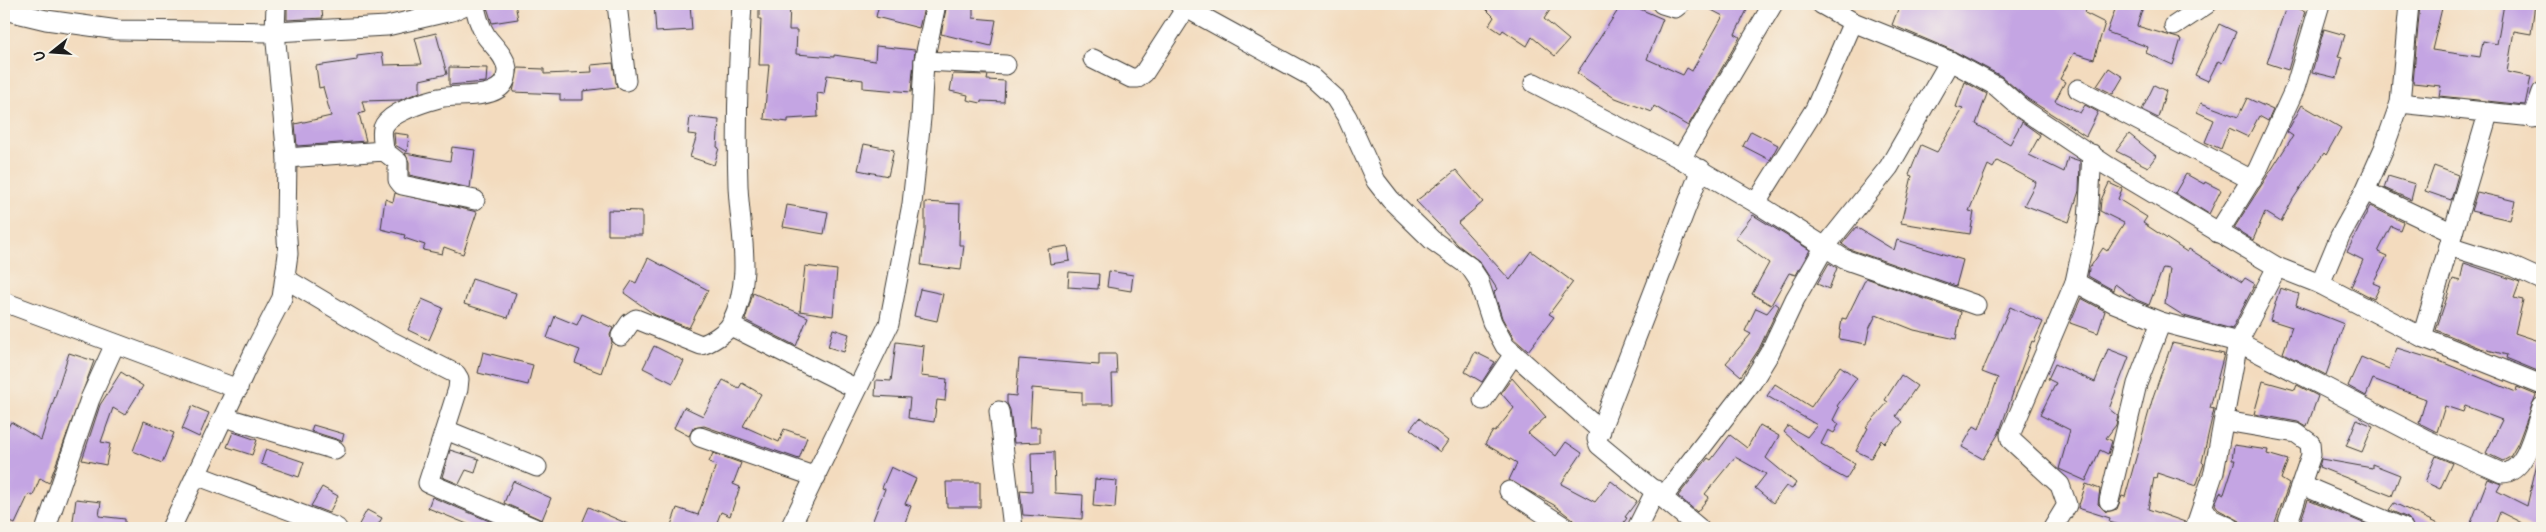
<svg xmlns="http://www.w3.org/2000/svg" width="2546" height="532" font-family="Pangolin,sans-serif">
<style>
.building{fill:#c4a5e3}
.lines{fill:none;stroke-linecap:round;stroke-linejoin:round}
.minor-casing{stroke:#3c3934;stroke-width:21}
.minor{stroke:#fff;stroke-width:19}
</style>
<rect width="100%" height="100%" fill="#f7f3e8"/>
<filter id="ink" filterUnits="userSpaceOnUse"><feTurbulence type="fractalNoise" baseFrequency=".02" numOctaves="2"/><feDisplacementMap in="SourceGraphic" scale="10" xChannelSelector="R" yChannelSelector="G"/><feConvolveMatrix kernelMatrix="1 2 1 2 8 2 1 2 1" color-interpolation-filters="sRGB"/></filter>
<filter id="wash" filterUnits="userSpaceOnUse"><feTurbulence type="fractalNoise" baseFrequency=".0096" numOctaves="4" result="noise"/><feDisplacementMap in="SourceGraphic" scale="20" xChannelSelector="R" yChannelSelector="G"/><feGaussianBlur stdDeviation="1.12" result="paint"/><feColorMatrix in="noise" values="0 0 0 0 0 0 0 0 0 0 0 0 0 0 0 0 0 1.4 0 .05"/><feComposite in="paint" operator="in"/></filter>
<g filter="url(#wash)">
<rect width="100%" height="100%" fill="#f3dbbe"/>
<g id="blocks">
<g class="building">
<polygon points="287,4 321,4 323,18 287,20"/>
<polygon points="486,4 515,4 518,19 492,23"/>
<polygon points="654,4 690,4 692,30 656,32"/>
<polygon points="759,4 790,4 789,30 797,30 796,54 834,57 834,55 875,61 876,46 915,50 911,92 863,88 863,80 827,75 824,94 817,93 818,117 788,119 788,122 764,119 769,65 759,65 761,19 759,19"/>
<polygon points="879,4 925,4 919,28 876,17"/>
<polygon points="947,4 973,4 973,18 996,20 991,46 941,34"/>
<polygon points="1481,4 1554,4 1544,19 1569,40 1555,56 1532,37 1527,46 1503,30 1501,33 1489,25 1494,17"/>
<polygon points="1622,4 1642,4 1640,9 1663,19 1647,59 1683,75 1687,68 1692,71 1723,16 1700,4 1750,4 1735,34 1740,37 1688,126 1654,106 1652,112 1613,97 1577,73"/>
<polygon points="1900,4 2088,4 2085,13 2105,23 2094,59 2074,53 2060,79 2065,82 2055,101 2080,113 2085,105 2098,112 2086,136 2028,99 2001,76 1954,51 1892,25"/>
<polygon points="2117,4 2144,4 2137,26 2181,39 2173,65 2146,53 2148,47 2107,32"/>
<polygon points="2287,4 2305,11 2288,70 2267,63"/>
<polygon points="2420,4 2443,4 2432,50 2480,57 2483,41 2497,44 2504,4 2535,4 2531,34 2514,31 2507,72 2531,77 2525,105 2439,96 2441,86 2413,83"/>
<polygon points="2219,24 2236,32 2222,63 2218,61 2208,81 2195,75"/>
<polygon points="2324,29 2345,35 2338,57 2342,58 2337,78 2312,72"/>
<polygon points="436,33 447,74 420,80 420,92 400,100 362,101 365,112 359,114 366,141 297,146 295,124 331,116 323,87 319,88 316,66 357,60 357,56 382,53 384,65 422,64 415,38"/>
<polygon points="613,63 617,87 583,91 583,100 560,100 560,94 513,92 518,68 544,69 544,74 592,72 591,65"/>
<polygon points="449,67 487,68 486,82 449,85"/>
<polygon points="2109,68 2123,77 2113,94 2097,86"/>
<polygon points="953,74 988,75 987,80 1005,81 1004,102 981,101 981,103 967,100 968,95 950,91"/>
<polygon points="1965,82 1987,94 1976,124 2010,144 2022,122 2040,135 2029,155 2064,172 2068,157 2080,161 2079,191 2069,222 2024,205 2036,182 1997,161 1993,168 1988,165 1969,211 1974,212 1970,234 1901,223 1912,176 1909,175 1921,145 1937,152 1963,109 1956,107"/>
<polygon points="2154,85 2166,91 2158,118 2142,110"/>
<polygon points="2247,98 2273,110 2268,121 2259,116 2248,137 2229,128 2221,149 2205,142 2214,120 2197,112 2201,103 2238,117"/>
<polygon points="2302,105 2341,128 2326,155 2324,153 2293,199 2281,222 2265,212 2253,240 2234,228 2293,136 2287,132"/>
<polygon points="690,117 719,120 717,147 719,148 714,165 690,157 697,135 688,134"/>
<polygon points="1751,131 1778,145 1770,160 1743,146"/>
<polygon points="394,133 409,135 407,152 395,145"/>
<polygon points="2129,134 2156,156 2148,167 2116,151"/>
<polygon points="864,144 894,150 888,176 858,170"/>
<polygon points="452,147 475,150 470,188 409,175 409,162 405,153 450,161"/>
<polygon points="2434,166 2458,175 2451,200 2425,191"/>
<polygon points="1456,170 1483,202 1458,223 1510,280 1531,251 1573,282 1549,314 1554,317 1528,351 1514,339 1502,318 1494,292 1497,289 1479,261 1458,245 1416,201"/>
<polygon points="2186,174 2204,184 2205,182 2221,190 2209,214 2175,193"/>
<polygon points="2388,176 2415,184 2411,200 2384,188"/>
<polygon points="2109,183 2122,189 2118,199 2147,217 2143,223 2187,252 2189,249 2242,282 2245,278 2255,284 2232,329 2184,316 2165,304 2170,269 2163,268 2149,305 2137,300 2115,284 2113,290 2088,276 2089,269 2103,248 2107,251 2124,223 2100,211 2101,200"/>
<polygon points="2477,192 2515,201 2510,220 2471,211"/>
<polygon points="395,193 477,212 463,254 444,247 442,254 423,250 425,245 404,238 405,235 381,229 385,199 393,202"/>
<polygon points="925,202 960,204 959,245 964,245 961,270 921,265 925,231"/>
<polygon points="787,205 828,212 824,234 783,227"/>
<polygon points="2370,206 2403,222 2400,230 2391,226 2378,252 2387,256 2373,283 2380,286 2374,299 2351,287 2363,260 2347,252"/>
<polygon points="608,210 642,211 642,235 608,235"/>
<polygon points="1753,215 1810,250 1796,275 1789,273 1771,305 1752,294 1769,263 1735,238"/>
<polygon points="1856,227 1894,250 1897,240 1963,260 1956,286 1849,249 1842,244"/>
<polygon points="1068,246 1070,261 1050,264 1048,249"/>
<polygon points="648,258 708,290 689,328 655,315 624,293 632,281 636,283"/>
<polygon points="1829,263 1837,268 1829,289 1817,284"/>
<polygon points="2464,263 2520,282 2514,298 2523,300 2515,333 2542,342 2540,372 2506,358 2507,355 2480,348 2436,330 2453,279 2460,281"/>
<polygon points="805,266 837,270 833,316 800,311"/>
<polygon points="1109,271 1133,275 1131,291 1107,287"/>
<polygon points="1069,272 1099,274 1098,289 1068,287"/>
<polygon points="1866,278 1961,312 1956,339 1914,330 1876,315 1869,329 1866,344 1839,339 1842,318 1846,319"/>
<polygon points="472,279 516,293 508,318 464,304"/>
<polygon points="2280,288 2299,294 2296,305 2344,324 2326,375 2283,353 2292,327 2270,320"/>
<polygon points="920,289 943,294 937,321 914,316"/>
<polygon points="753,293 808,317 796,346 745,320"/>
<polygon points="2081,298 2105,311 2098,333 2070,323"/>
<polygon points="422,299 443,308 429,340 408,330"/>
<polygon points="1775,303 1779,306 1759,349 1741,376 1726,363 1751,334 1745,331 1756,308 1767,313"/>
<polygon points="2010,307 2043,322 2034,342 2032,341 2021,370 1999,433 1983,459 1962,447 1974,426 1979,429 1998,378 1982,372"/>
<polygon points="582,314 613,328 610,335 612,342 601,373 575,363 580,350 547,338 555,316 577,325"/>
<polygon points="833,329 849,334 844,352 828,347"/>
<polygon points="896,342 924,346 921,376 947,379 945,401 937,400 934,422 908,418 910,398 875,396 876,380 891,381"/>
<polygon points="2172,343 2224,354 2210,408 2214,409 2202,462 2204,464 2196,486 2157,473 2156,479 2154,478 2148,509 2185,522 2184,528 2131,528 2109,522 2110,518 2078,508 2086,484 2100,489 2098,504 2106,512 2117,509 2122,496 2125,497 2153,397"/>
<polygon points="654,346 684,361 673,383 643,368"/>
<polygon points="2397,348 2439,361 2516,392 2517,387 2536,395 2518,443 2510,457 2503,461 2486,453 2502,420 2465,406 2463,412 2445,406 2437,432 2419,423 2426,399 2373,379 2366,396 2348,386 2361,357 2389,369"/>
<polygon points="2108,349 2129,357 2109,409 2118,416 2116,425 2106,438 2112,441 2109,451 2108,454 2100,450 2086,481 2059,469 2070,430 2040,415 2056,383 2048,379 2055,364 2095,382"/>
<polygon points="483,352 533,365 528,385 478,373"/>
<polygon points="1475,352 1495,362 1482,382 1465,372"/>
<polygon points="69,353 94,361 49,483 40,478 33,496 29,494 15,524 4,519 4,434 11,422 41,440"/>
<polygon points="1099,354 1116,354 1117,374 1112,374 1113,404 1082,404 1082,392 1032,388 1030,427 1040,427 1040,442 1014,443 1010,410 1007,403 1007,395 1016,396 1019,359 1099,365"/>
<polygon points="1840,366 1857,378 1837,406 1839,408 1833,420 1839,424 1834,433 1828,430 1821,444 1855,464 1846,479 1822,466 1784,432 1788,426 1807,437 1817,425 1767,396 1775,384 1811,407"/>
<polygon points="121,372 143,386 125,415 113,408 101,442 110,444 106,465 82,460 100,405"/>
<polygon points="1901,375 1917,386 1896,416 1903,422 1884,443 1881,440 1871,458 1856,451 1868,428 1866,427 1888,402 1885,400"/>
<polygon points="1512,378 1546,417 1528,433 1556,456 1566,442 1582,453 1561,484 1595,502 1611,481 1637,501 1625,517 1627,518 1620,528 1580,528 1572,519 1554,505 1509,480 1517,463 1485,444 1493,431 1495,432 1514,408 1501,393"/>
<polygon points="723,380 739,388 742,383 761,394 743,426 779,442 784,429 807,437 799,459 704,426 693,428 689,436 674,428 684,407 703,416"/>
<polygon points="2263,381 2295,390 2297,385 2318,396 2307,427 2298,422 2254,414"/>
<polygon points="192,406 209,413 199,437 182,429"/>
<polygon points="1419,418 1448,441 1440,452 1410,429"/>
<polygon points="2357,419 2373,426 2362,452 2346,446"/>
<polygon points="144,421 174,433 162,463 133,451"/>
<polygon points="313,425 344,434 342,441 311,431"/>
<polygon points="1760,425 1779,436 1766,458 1796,483 1792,489 1786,486 1773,503 1755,488 1766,474 1735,457 1705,494 1709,497 1697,512 1678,496 1708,458 1711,460 1730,435 1747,448"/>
<polygon points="233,432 257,440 252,455 227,447"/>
<polygon points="2234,445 2268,450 2267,454 2288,460 2281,479 2289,484 2273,528 2243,528 2240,521 2219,510 2215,504 2220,492 2224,494 2235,460 2232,460"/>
<polygon points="266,449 304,462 299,477 261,464"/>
<polygon points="450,450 479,459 475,473 466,470 459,484 442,477"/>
<polygon points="1054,452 1055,493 1083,495 1082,519 1023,515 1020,490 1032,491 1031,453"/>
<polygon points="713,453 741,463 733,484 740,487 730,516 721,512 717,522 728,528 670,528 677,508 698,515 716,465 709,462"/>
<polygon points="2436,456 2452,463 2440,489 2425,482"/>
<polygon points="2321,459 2372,468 2372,464 2400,475 2392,496 2319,467"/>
<polygon points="2537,463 2542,464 2542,528 2532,528 2500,512 2494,528 2469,528 2488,479 2501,484 2497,491 2527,506"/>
<polygon points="891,467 916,479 905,504 911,506 903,528 870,528 885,489 882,488"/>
<polygon points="1095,479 1117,481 1115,508 1093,506"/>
<polygon points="513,481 551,498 542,520 504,503"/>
<polygon points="946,482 980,482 980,507 947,507"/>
<polygon points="322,487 338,496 329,513 311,506"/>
<polygon points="432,497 506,528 477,528 428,508"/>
<polygon points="76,499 101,502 99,516 125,519 125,528 72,528"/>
<polygon points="2308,500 2375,528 2298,528"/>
<polygon points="2394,503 2446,528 2414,528 2408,518 2389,510"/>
<polygon points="589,507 637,528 580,528"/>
<polygon points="367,510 382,518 376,528 357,528"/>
</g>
</g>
</g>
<g filter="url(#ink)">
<use href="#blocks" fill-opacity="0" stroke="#3c3934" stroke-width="1"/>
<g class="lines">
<defs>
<g id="minor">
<polyline points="617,4 626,81"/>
<polyline points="1179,4 1312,77 1335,98 1347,117 1376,181 1390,199 1432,240 1470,267 1478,279 1492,322 1505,346 1601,431"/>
<polyline points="1662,4 1675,8 1680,4"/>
<polyline points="1821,4 1853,22 1950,61 1996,86 2021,108 2106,165 2277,267 2320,284 2422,337 2542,385"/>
<polyline points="4,10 46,20 118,30 275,32 387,26 452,11 468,4"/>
<polyline points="1853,22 1815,109 1756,203 1844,259 1976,305"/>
<polyline points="2174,26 2207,4"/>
<polyline points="1093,59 1131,78 1138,78 1144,73 1186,8"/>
<polyline points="924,61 1006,65"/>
<polyline points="1534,83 1681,159"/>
<polyline points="2078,89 2252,180"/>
<polyline points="2400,103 2542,118"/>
<polyline points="2533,118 2542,92"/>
<path d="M384 151C384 144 381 135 383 128 388 113 424 102 439 98 458 93 505 103 507 72 508 58 493 46 486 36 480 26 476 15 475 4"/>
<polyline points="287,158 384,151 398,162 398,180 402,185 475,200"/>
<polyline points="2365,191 2453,233"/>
<polyline points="1756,203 1681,159 1773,4"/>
<polyline points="2218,233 2258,169 2295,88 2320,4"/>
<polyline points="2449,246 2509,265 2542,280"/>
<polyline points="286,279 387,339 456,374 459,379 458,389 428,483 534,528"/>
<path d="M2075 282 2114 303 2161 322 2238 342 2425 439 2502 473C2527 473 2535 426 2542 407"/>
<polyline points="2320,284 2340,236 2365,191 2384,148 2400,103 2409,4"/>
<polyline points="4,302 238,389"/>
<polyline points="731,326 857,389"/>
<path d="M621 336 630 323 636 319 701 345C710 343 727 332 731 324 754 278 740 233 738 186 736 125 738 64 742 4"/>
<polyline points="2422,337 2488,114"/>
<polyline points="1483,400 1514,354"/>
<polyline points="999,411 1013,528"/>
<polyline points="224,417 335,450"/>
<polyline points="2225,421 2296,433 2310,443 2311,455 2286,528"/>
<polyline points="446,430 537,467"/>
<polyline points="700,437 816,477"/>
<polyline points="196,475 337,528"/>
<polyline points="2302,485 2403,528"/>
<polyline points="1509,491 1566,528"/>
<polyline points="1663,497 1752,382 1769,354 1795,299 1824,248 1889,167 1950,61"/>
<polyline points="2109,501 2137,384 2161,322"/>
<polyline points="2203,507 2211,519 2231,528"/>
<polyline points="46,528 90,399 115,344"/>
<polyline points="171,528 256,348 282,298 288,254 286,224 287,158 275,32 276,4"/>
<polyline points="790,528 889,324 912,204 921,118 924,61 936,4"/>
<polyline points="1637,528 1656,490"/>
<polyline points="1699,528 1599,445 1597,439 1701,169"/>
<polyline points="2053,528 2067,505 2060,485 2011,440 2010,435 2075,282 2088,221 2092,154"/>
<polyline points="2195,528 2214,472 2238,342 2277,267"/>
</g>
</defs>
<use href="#minor" class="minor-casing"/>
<use href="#minor" class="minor"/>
</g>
</g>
<rect width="2546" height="532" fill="none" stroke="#f7f3e8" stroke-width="20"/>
<g transform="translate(52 52) rotate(253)" stroke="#f7f3e8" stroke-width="4" paint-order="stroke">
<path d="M0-4L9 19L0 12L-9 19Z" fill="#1c1c1c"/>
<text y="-8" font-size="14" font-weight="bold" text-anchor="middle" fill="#1c1c1c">U</text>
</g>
</svg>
